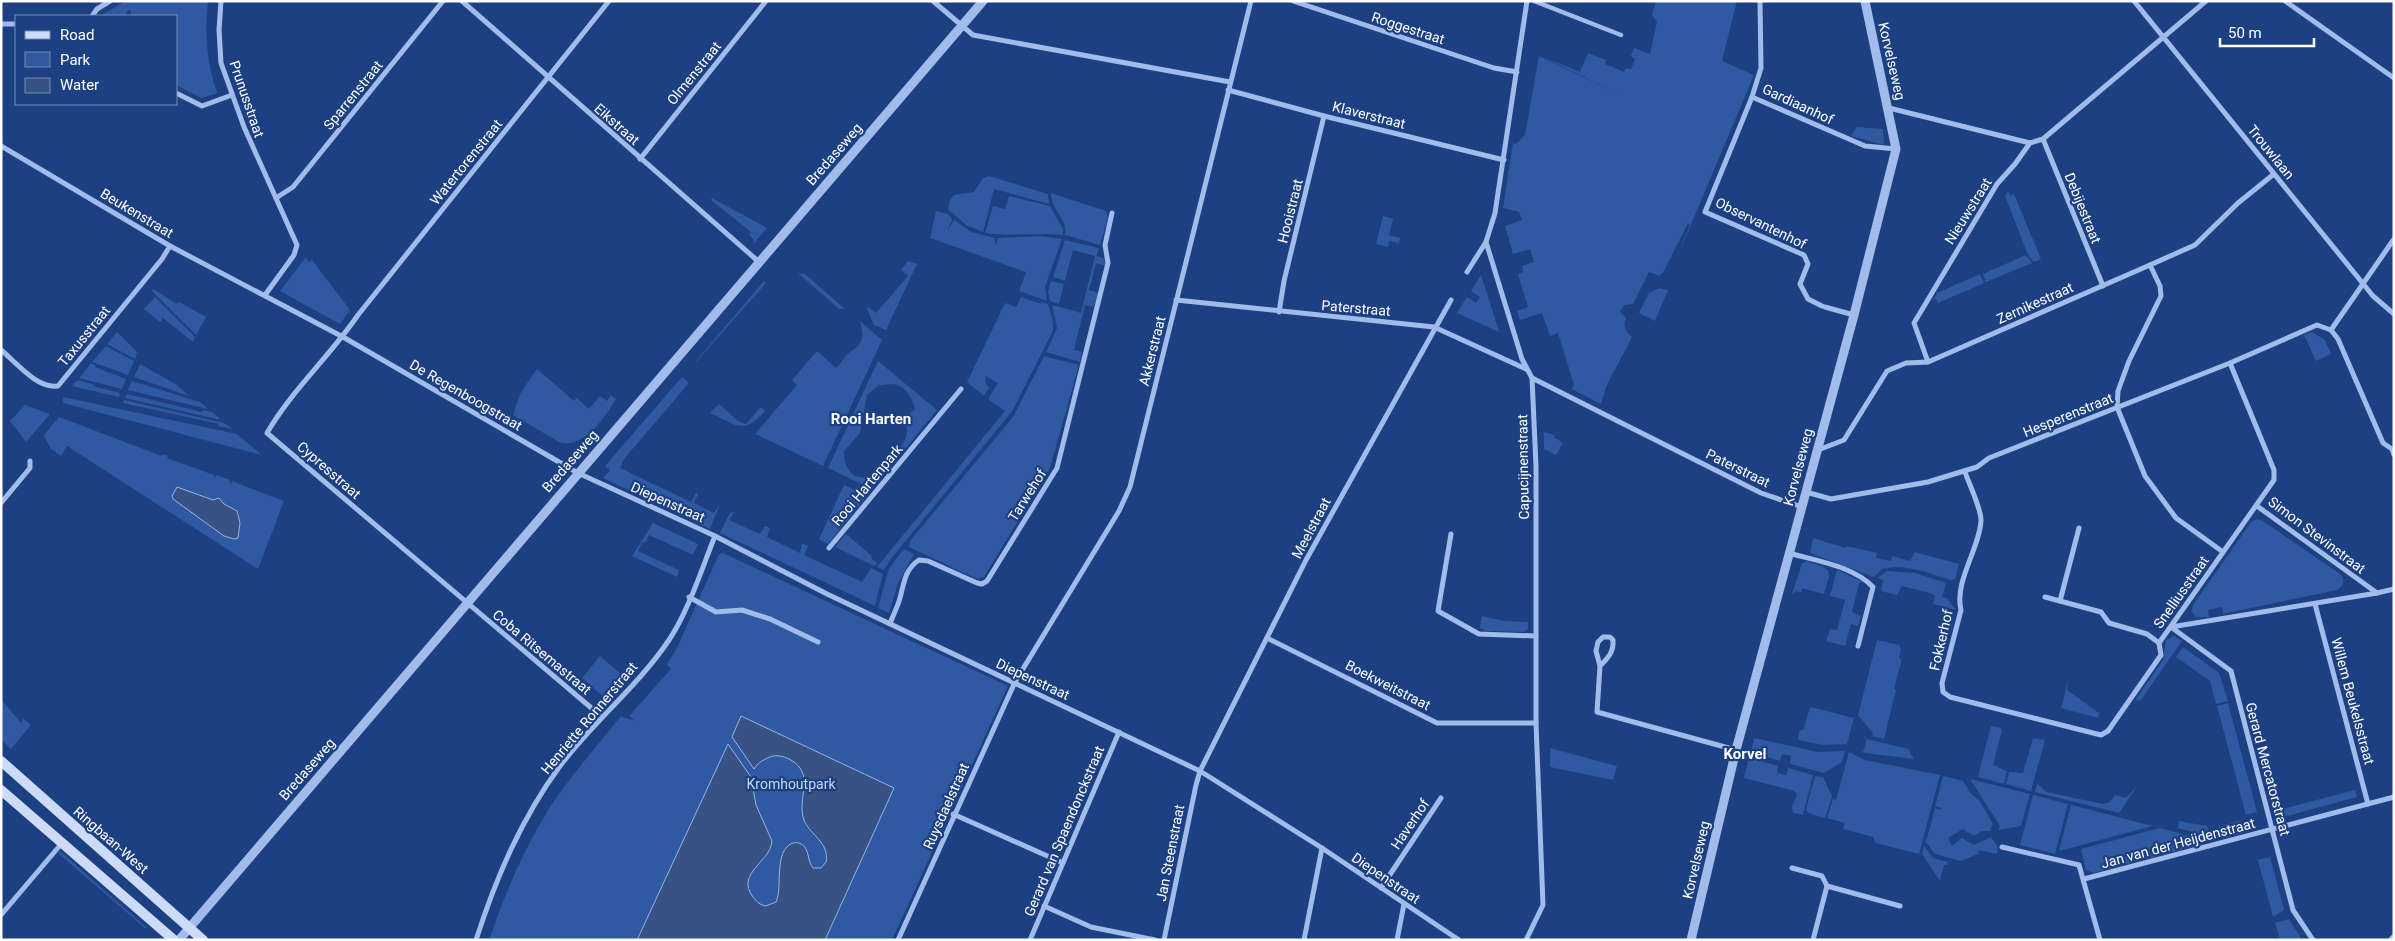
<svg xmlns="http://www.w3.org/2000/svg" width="2395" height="941" font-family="Roboto,sans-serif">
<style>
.green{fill:#2f59a0;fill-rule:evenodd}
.water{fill:#385283;stroke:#94b6ec}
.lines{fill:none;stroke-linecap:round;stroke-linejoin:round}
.pedestrian{stroke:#a1bcea;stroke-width:4.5}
.minor{stroke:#a1bcea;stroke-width:5}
.tertiary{stroke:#a1bcea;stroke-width:9}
.secondary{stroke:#ccdbf7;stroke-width:10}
.labels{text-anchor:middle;stroke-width:4.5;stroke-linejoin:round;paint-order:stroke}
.street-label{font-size:14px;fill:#fff;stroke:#1c4082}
.park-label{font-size:14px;fill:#c5d8f7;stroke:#1c4082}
.neighbourhood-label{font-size:15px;font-weight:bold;fill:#fff;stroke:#1c4082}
</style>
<rect width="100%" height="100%" fill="#1c4082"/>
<g class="green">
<path d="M126 1H208C204 33 207 62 217 93L201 98 176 85V16H131V11L128 10 126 16H100Z"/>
<path d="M1656 1H1737L1722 61 1754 75 1674 265 1690 225 1688 223 1663 273 1659 276 1649 272 1633 304 1624 305 1620 312 1626 318C1623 327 1625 331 1632 337L1606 387 1601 404 1572 389 1574 385 1558 333 1550 336 1542 313 1520 320 1517 311 1528 307 1518 274 1523 272 1522 266 1534 262 1530 249 1513 254 1505 226 1522 220 1519 212 1503 208 1513 143 1516 144 1525 135 1539 56 1625 97 1541 56 1580 72 1588 53 1606 60 1605 64 1624 72 1626 68 1631 69 1635 59 1631 56 1634 48 1650 54 1657 22 1652 15Z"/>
<polygon points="1857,127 1883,129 1884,145 1851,136"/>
<polygon points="989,176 1048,194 1049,204 994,189 983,232 966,225 948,209 950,200 954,195 974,192 983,178"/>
<polygon points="2008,191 2010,196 2014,194 2041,259 2034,262 2028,255 2005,196"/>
<path d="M1051 193 1106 211 1108 218 1100 245 1065 235C1069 220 1050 209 1051 193Z"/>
<path d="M1009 196 1050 206 1063 229V235C1036 232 1011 237 985 233L993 206 1005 209Z"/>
<polygon points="712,198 767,228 753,244 754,240 749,235 751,232 711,200"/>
<polygon points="936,211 948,214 952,219 948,230 954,220 971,232 995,238 995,247 998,238 1040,236 1062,239 1045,287 1047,301 1019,291 1026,272 930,238"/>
<polygon points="1383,216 1393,219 1389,235 1400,238 1399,243 1389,241 1388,247 1376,244"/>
<polygon points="1065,240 1099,248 1097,256 1103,258 1106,262 1105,266 1096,263 1089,290 1098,293 1094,307 1085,305 1074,350 1082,352 1080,362 1046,352 1057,328 1052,305 1081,313 1095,256 1073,250 1065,281 1053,277"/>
<polygon points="2026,255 2032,263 1986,282 1983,274"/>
<polygon points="306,257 309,262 312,260 350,310 340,324 280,291"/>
<polygon points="908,261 917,264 886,330 874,325 867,309 869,307 876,313 908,276 901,270"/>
<polygon points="798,273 805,274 845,309 839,309"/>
<polygon points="1980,274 1984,283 1938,303 1936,299 1933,300 1937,293"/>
<polygon points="1481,275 1498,328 1499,332 1457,313 1467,297 1476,303 1480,297 1471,291"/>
<polygon points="764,281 766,283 696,362 696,361"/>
<polygon points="1051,281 1064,284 1059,304 1050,301 1048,292"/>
<polygon points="1659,288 1668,290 1655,321 1639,313 1649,293"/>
<polygon points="153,289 177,304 179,302 206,317 196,335 152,291"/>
<polygon points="155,297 195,337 193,342 163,318 160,322 144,309"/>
<polygon points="1021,297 1041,304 1041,302 1048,304 1053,321 1053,331 1013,410 890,560 884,570 877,567 1005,411 988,399 998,383 986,376 985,382 989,388 984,396 967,382 1005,303 1016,307"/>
<path d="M860 321 882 340 823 466 755 434 797 385 792 380 817 351 836 368C841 363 845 356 850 352 864 343 864 338 860 321Z"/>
<polygon points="117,332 137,352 135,359 107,344"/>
<polygon points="2312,332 2325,340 2331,354 2316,361 2304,335"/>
<polygon points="106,346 134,361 128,375 92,362"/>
<polygon points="1044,356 1079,365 1050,468 984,577 977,579 909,547 910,541 1013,417"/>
<path d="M878 361 937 410 872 489 828 468ZM891 384C905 385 912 396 915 409L906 418C905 424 908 431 906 437 901 450 885 469 872 475 854 484 843 467 844 451L860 433 867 395 879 385Z"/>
<polygon points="91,363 96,365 95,367 126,379 122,389 79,378"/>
<polygon points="140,364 177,385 189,396 134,377"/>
<path d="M537 369 574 401 577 398 589 409 600 396 607 401 611 395 616 399C605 417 584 450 559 442L513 415 521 392Z"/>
<polygon points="682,377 689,383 624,459 620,468 691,502 696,493 698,494 694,503 714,513 720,504 710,529 603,478 610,470 605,466"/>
<polygon points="77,380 93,384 93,386 120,393 119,397 72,386"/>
<polygon points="132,381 200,402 208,409 128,390"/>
<polygon points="127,394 202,412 203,410 212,412 221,420 125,398"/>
<polygon points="63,397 237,434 262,455 63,403"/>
<polygon points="124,400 224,423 232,429 218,426 219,424 123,403"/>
<path d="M719 404 738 421 746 424 761 407 765 411C743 436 737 425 710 413Z"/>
<polygon points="25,405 50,414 26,442 10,421"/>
<path d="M59 417 162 456 163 454 168 456 167 458 214 475V478L217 475 230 480V485L232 481 284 501 258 569 67 446 61 456 51 449 44 435ZM176 487 237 511 240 523 238 538 234 539 173 499 172 496Z"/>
<polygon points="1544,432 1554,435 1554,437 1563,443 1556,455 1544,449"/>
<polygon points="844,485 867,496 828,544 819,539"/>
<polygon points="735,511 729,520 760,534 765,526 770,528 767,537 800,553 802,543 808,546 804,555 862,582 871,568 883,574 875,606 720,533 730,513"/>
<polygon points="2257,519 2263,521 2340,574 2343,578 2343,585 2337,590 2223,614 2222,607 2208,610 2209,617 2195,617 2192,611 2193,605 2251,522"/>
<polygon points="653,523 698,544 693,555 649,535 645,543 642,542 638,551 679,570 677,577 632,556"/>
<polygon points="846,534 872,556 871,558 877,563 874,566 835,547"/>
<path d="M1813 538 1846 548V546L1877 553 1876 558 1891 561 1892 556 1910 561 1915 552 1959 564 1955 579 1951 580C1930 574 1904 563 1882 569L1874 577 1810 553Z"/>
<polygon points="904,549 914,554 898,583 889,613 878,608 889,568"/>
<path d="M723 553 1008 686 892 940H489C505 893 525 846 552 804 573 773 598 745 621 716L635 721 629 716 671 669 667 664 676 650 719 554Z"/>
<polygon points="1805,561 1822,566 1828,570 1829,577 1824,594 1802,588 1801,593 1797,591 1792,594 1802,563 1804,563"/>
<polygon points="1837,570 1863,582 1859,583 1852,612 1861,616 1858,626 1851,624 1845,646 1826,641 1830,629 1837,630 1845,600 1830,596"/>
<polygon points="1887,571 1915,573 1946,583 1942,597 1947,598 1956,610 1933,604 1935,596 1933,594 1902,586 1897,595 1881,591 1883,580 1877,578"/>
<polygon points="1482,616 1504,621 1528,622 1528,629 1524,632 1486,631 1480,628"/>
<polygon points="2174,636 2182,641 2140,701 2136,699 2163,660 2166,640"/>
<polygon points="1877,640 1899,645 1901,649 1899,658 1902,659 1894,689 1896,690 1884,739 1872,736 1873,733 1858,715"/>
<polygon points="2183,647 2219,673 2228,701 2216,704 2210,681 2176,657"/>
<polygon points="600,656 623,676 604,697 582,678"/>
<polygon points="2069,677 2067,690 2099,713 2098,718 2061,708"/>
<polygon points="1,699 21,723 23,718 31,725 11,749 1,739"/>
<polygon points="2228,703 2257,812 2246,815 2217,706"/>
<polygon points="1810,707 1854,718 1847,744 1823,745 1798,740 1799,731 1804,729"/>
<polygon points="1991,726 2001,728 2002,731 1993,765 2007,771 2004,784 1978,777"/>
<polygon points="1754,738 1818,752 1845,751 1842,762 1824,773 1790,764 1791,756 1782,754 1780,761 1751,752"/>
<polygon points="2033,738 2045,740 2031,791 2006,784 2009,772 2023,773"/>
<polygon points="1867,739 1908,749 1914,759 1865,753 1863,752"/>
<polygon points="1550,748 1617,766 1613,780 1550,767"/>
<polygon points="1849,752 1865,760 1940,775 1919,854 1876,843 1873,837 1843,829 1845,823 1827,818 1833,799 1836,800"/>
<polygon points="1749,758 1778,766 1777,773 1786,775 1788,768 1813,775 1803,815 1793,813 1792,807 1797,794 1794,791 1744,778"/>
<polygon points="1815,776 1823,777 1832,796 1825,818 1808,813 1806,810"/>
<polygon points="1943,776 1963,781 1971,794 1979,800 1993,824 1990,831 1982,831 1974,836 1963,829 1948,838 1952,846 1962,838 1974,845 1991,837 1998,847 1997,854 1979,850 1978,854 1961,861 1935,854 1926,842 1935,808 1941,810 1941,808 1935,806"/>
<polygon points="1970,779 2030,794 2021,826 1998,830 2000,826"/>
<polygon points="2037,783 2046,792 2103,804 2110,802 2115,795 2126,798 2138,785 2119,813 2035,792"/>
<polygon points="2355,790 2357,797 2280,818 2278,810"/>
<polygon points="2033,795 2068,804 2055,854 2020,845"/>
<polygon points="2071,805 2072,805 2153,826 2059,851"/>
<polygon points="2179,821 2207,826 2210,836 2178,828"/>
<polygon points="2239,821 2243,833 2221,839 2218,827"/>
<polygon points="2160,828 2210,842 2093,873 2086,870 2081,849"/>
<polygon points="1924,846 1933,858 1948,862 1947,865 1944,865 1940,881 1922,854"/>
<polygon points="60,851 147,928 146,929 58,853"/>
<polygon points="2270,857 2284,910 2273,917 2258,860"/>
<polygon points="2289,919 2302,940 2280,940 2275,923"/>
</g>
<g class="water">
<polygon points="177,487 213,500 219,498 224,504 237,511 240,523 238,538 234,539 224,536 173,499 172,496"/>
<path d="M741 716 894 788 825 940H637L728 744 751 777 756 805 772 841C771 862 735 873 753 897 757 902 760 905 766 906L776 902C783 888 773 850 793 843 796 842 801 843 804 846 809 852 808 862 813 868H821L826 862C830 843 810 835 804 820 796 798 816 775 791 760 785 757 779 755 773 756 766 758 757 763 754 769L732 737Z"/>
</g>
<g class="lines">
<polyline class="pedestrian" points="1534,1 1621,35"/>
<g class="minor">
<polyline points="221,1 219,30 221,63 244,127 297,245 294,255 265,295"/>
<polyline points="462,1 759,262"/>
<polyline points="933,1 973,35 1230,82"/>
<polyline points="1293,1 1494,68 1517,72"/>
<polyline points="1760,1 1761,68 1752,97 1865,146 1896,149"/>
<polyline points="2134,1 2373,296 2394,314"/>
<polyline points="2285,1 2394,78"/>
<polyline points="92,16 97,9 110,1"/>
<polyline points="1,24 16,24"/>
<polyline points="1228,90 1324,116 1504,160"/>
<polyline points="176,93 202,106 232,95"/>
<polyline points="1752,97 1705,212 1804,255 1808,264 1800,284 1808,299 1822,306"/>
<polyline points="1889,108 2030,143"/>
<polyline points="2043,139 2103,286"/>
<polyline points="1,146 170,246 343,337 578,473 715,536 827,594 1200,771 1322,848 1459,940"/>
<polyline points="640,159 766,1"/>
<polyline points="276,198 293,187 443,1"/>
<polyline points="1467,272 1486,242"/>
<polyline points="1176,300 1434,327 1526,369"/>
<polyline points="1825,307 1854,315"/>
<polyline points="1279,312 1284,281 1324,116"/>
<polyline points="2331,330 2394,239"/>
<path d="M1 350C17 363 37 389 58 386L162 259 170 246"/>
<polyline points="1928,362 2150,265"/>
<polyline points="1532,378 1761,493 1802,507"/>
<polyline points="1818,450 1844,440 1887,371 1906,363 1928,362 1914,323 1997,184 2015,164 2030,143 2043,139 2206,1"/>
<path d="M1965 472C1969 484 1981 508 1981 520 1980 548 1954 581 1961 610L1942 683 1943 692 1950 697 2101 735 2108 731 2161 655 2159 643 2274 480V470L2230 363"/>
<polyline points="1806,492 1831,499 1928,482 1977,467 1989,458 2230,363 2317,325 2331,330 2338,339 2383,443 2392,449 2394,455"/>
<polyline points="1,503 30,468 30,461"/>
<polyline points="2257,506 2377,593 2394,589"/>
<polyline points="1451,534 1438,611 1479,634 1536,636"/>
<polyline points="829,548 961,389"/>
<polyline points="2223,552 2176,518 2145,476 2117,407 2118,391 2129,361 2161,296 2160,286 2150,265 2195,245 2238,203 2274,174"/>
<path d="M1789 553C1817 561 1853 566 1873 587L1858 646"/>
<polyline points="689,597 716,612 742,610 770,619 818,642"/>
<polyline points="2045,597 2101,612 2109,623 2147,634 2159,643"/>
<polyline points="2060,601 2079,528"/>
<polyline points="2315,604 2368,804"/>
<path d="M890 624C893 615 898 606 900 598 904 583 905 569 919 560L928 561 977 583 982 584 987 581 1057 468 1108 263 1105 245 1112 213"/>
<polyline points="2171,627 2231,671 2293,910 2313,940"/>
<polyline points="2171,627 2377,593"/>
<polyline points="1267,638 1437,723 1536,723"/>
<path d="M1600 666C1608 658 1614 652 1613 640L1610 637H1603L1598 642 1596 651 1600 666 1597 712 1736 750"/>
<path d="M602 717 267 433C292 390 330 356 358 315L609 1"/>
<polyline points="953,814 1063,863"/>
<polyline points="2002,847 2079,865 2100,940"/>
<polyline points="1792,868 1822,876 1827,886 1900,906"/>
<polyline points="2084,879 2394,797"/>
<polyline points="1381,888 1441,798"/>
<polyline points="1044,906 1091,927 1155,940"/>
<polyline points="1,915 62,843"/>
<path d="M476 940C496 878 521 819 560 766 593 722 638 686 669 640 688 612 702 568 715 536"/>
<polyline points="898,940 1015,682 1119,511 1130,487 1251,1"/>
<polyline points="1030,940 1119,732"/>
<polyline points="1164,940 1196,785 1200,771 1306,560 1451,300"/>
<polyline points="1304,940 1322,848"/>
<polyline points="1397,940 1404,904"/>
<polyline points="1526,940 1543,905 1536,723 1536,466 1532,378 1522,359 1486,242 1495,213 1527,1"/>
<polyline points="1813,940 1827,886"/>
</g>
<g class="tertiary">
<polyline points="179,940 983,1"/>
<polyline points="1691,940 1736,750 1854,315 1896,149 1865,1"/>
<polyline points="2393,940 2394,939"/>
</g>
<g class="secondary">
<polyline points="1,761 203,940"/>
<polyline points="1,790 174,940"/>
</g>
</g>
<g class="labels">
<g class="street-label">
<text transform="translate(1408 28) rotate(18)" y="5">Roggestraat</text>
<text transform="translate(1892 61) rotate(77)" y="5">Korvelseweg</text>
<text transform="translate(694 73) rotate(-51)" y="5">Olmenstraat</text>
<text transform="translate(353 95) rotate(-51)" y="5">Sparrenstraat</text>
<text transform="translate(247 99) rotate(71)" y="5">Prunusstraat</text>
<text transform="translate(1798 104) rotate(25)" y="5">Gardiaanhof</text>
<text transform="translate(1369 115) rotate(14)" y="5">Klaverstraat</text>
<text transform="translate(617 124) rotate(41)" y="5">Eikstraat</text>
<text transform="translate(2271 152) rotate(51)" y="5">Trouwlaan</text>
<text transform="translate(834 154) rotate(-49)" y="5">Bredaseweg</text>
<text transform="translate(466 162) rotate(-51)" y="5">Watertorenstraat</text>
<text transform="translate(2083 208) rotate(68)" y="5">Debijestraat</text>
<text transform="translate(1290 211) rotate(-76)" y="5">Hooistraat</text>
<text transform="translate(1968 211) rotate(-58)" y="5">Nieuwstraat</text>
<text transform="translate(137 213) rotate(31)" y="5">Beukenstraat</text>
<text transform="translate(1761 223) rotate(26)" y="5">Observantenhof</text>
<text transform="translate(2035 303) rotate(-24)" y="5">Zernikestraat</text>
<text transform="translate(1356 308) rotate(5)" y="5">Paterstraat</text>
<text transform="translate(84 336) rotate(-51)" y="5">Taxusstraat</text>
<text transform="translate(1152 351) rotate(-76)" y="5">Akkerstraat</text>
<text transform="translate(466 395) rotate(30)" y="5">De Regenboogstraat</text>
<text transform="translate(2068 415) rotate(-22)" y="5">Hesperenstraat</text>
<text transform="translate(570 461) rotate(-49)" y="5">Bredaseweg</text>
<text transform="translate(1523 467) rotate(-91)" y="5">Capucijnenstraat</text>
<text transform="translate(1798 467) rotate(-75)" y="5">Korvelseweg</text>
<text transform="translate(1738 468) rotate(26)" y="5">Paterstraat</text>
<text transform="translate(329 470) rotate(41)" y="5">Cypresstraat</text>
<text transform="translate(867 485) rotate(-50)" y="5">Rooi Hartenpark</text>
<text transform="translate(1027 495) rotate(-58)" y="5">Tarwehof</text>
<text transform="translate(668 502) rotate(24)" y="5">Diepenstraat</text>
<text transform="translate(1311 528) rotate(-62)" y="5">Meelstraat</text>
<text transform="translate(2317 535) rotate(37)" y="5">Simon Stevinstraat</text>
<text transform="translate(2181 592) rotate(-55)" y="5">Snelliusstraat</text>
<text transform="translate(1941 640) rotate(-77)" y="5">Fokkerhof</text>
<text transform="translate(542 652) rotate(40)" y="5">Coba Ritsemastraat</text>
<text transform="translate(1033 679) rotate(25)" y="5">Diepenstraat</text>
<text transform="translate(1388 685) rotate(27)" y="5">Boekweitstraat</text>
<text transform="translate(2353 701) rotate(75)" y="5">Willem Beukelsstraat</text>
<text transform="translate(589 718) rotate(-50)" y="5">Henriette Ronnerstraat</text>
<text transform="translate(307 769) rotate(-49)" y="5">Bredaseweg</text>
<text transform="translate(2268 769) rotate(75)" y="5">Gerard Mercatorstraat</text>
<text transform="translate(946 806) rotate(-66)" y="5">Ruysdaelstraat</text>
<text transform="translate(1410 824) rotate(-56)" y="5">Haverhof</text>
<text transform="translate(1064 831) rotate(-67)" y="5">Gerard van Spaendonckstraat</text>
<text transform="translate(111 840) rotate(41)" y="5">Ringbaan-West</text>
<text transform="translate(2178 843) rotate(-15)" y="5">Jan van der Heijdenstraat</text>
<text transform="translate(1170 853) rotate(-79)" y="5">Jan Steenstraat</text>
<text transform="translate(1696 860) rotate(-77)" y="5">Korvelseweg</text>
<text transform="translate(1386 878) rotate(34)" y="5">Diepenstraat</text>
</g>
<g class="park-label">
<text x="791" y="789">Kromhoutpark</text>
</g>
<g class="neighbourhood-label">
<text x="871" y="424">Rooi Harten</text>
<text x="1745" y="759">Korvel</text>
</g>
</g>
<rect width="2395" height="941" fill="none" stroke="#ffffff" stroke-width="5"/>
<rect x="15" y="15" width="162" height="90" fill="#1c4082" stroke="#778cb4"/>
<rect x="25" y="31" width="25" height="8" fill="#ccdbf7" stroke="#778cb4"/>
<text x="60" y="40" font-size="15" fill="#ffffff">Road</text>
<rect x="25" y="52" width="25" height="15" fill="#2f59a0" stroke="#778cb4"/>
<text x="60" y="65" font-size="15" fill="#ffffff">Park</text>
<rect x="25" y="78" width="25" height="15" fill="#385283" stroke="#778cb4"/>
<text x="60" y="90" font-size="15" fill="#ffffff">Water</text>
<path d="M2220 38v8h94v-8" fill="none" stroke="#ffffff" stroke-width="2.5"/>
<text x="2228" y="38" font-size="15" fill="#ffffff" stroke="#1c4082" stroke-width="4" paint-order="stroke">50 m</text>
</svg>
